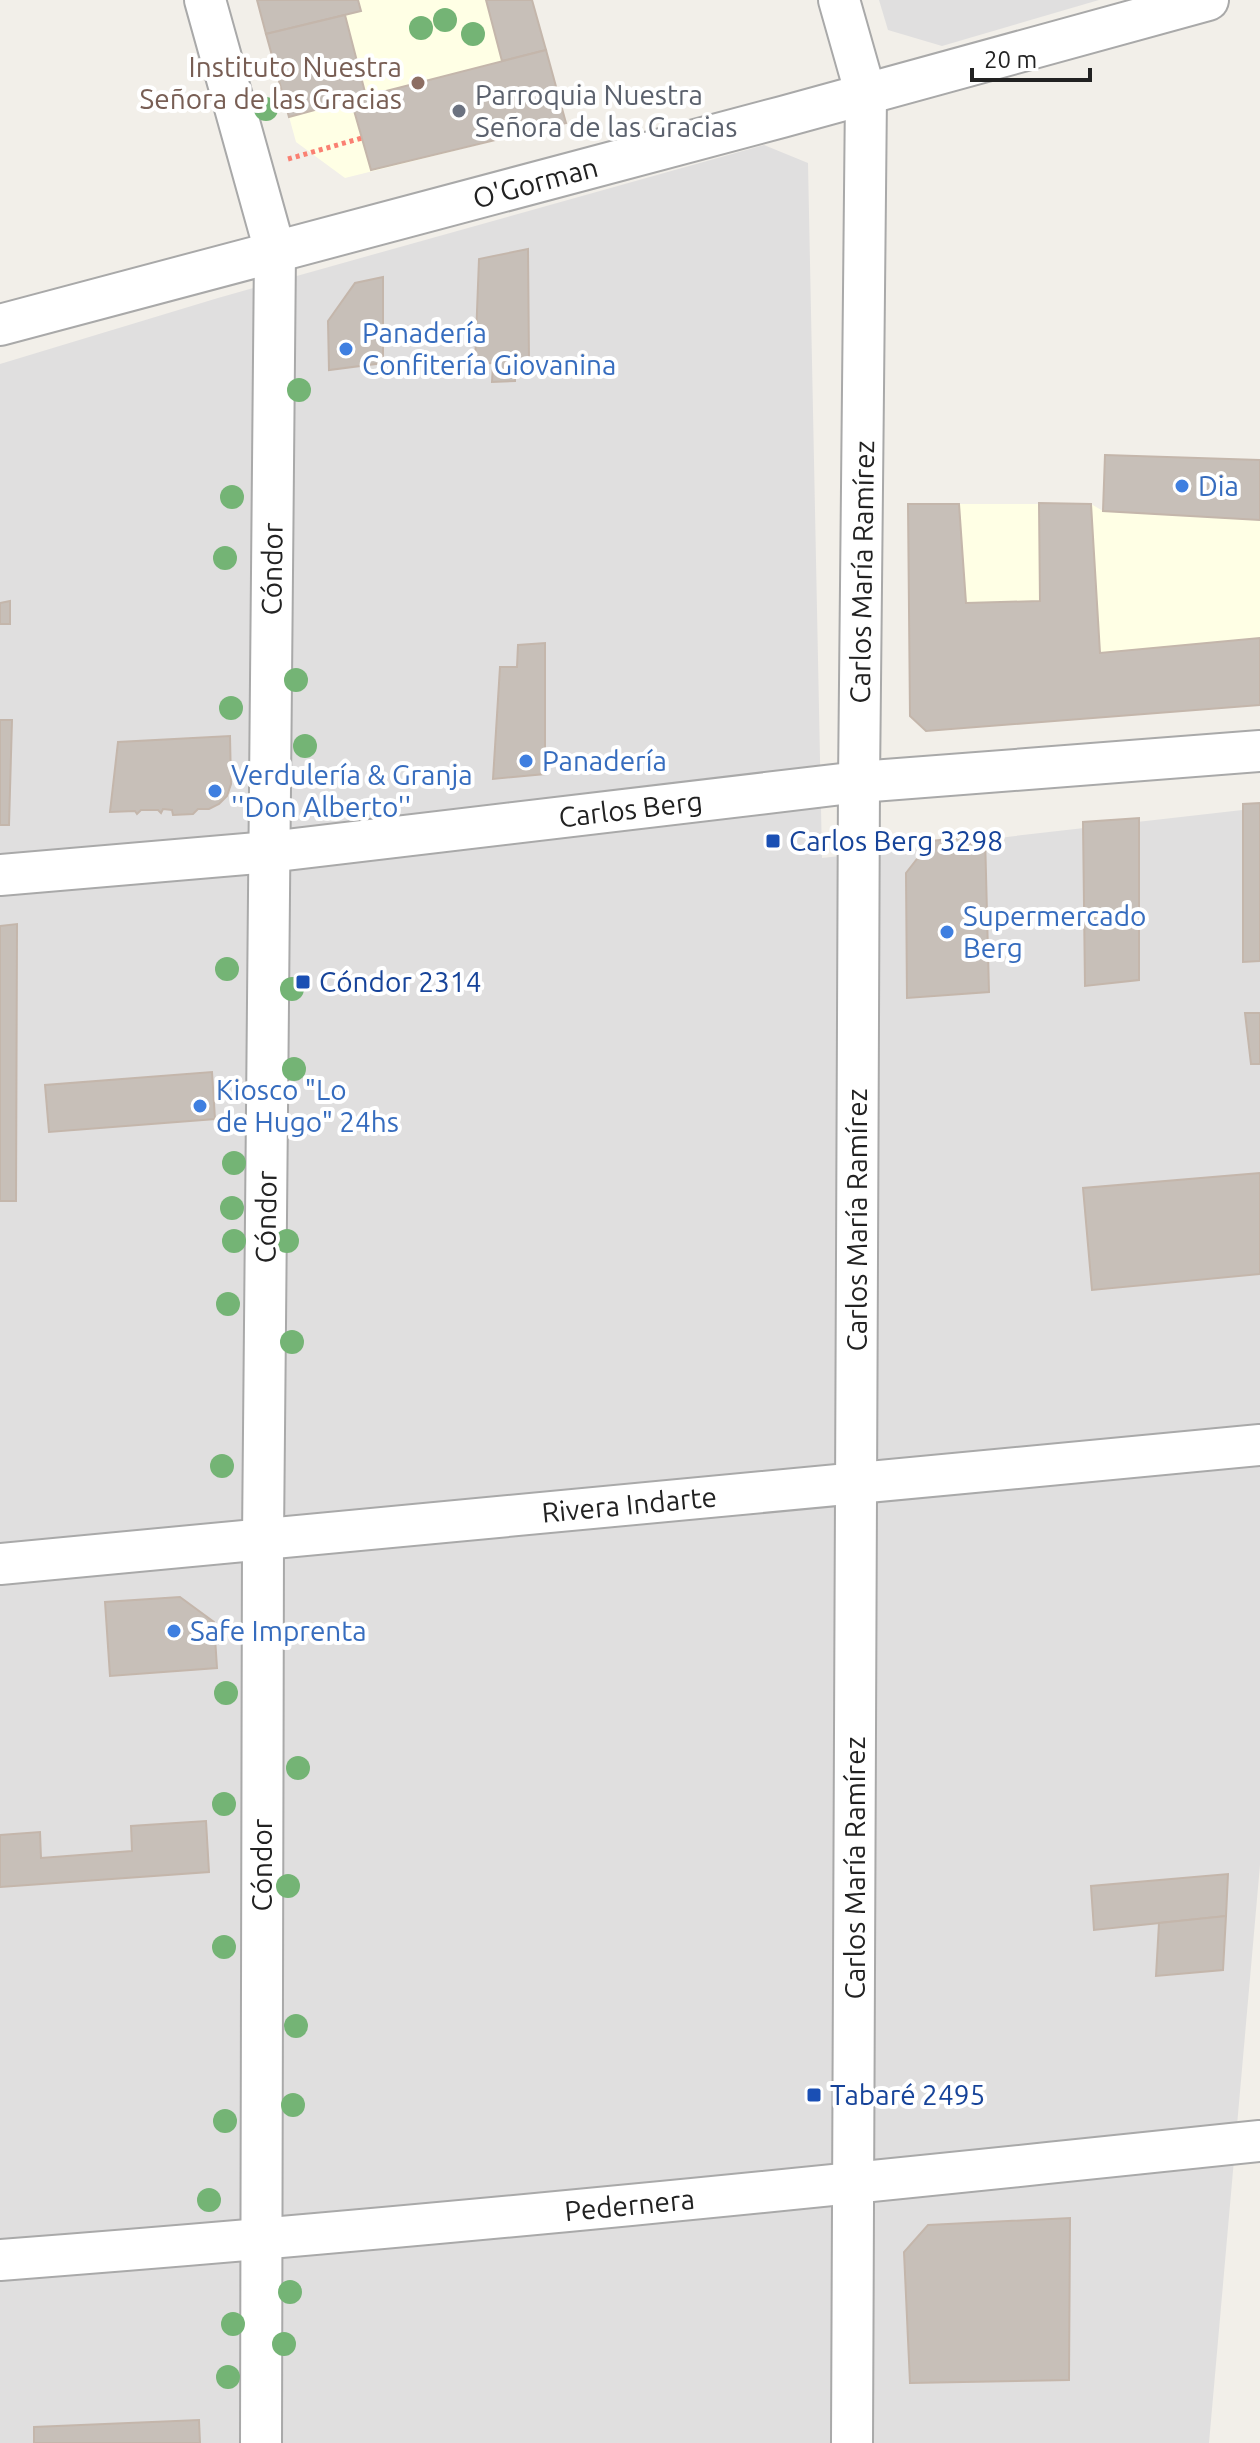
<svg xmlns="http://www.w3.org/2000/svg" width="1260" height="2443" font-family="Ubuntu,sans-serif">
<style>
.residential{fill:#e0dfdf}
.education{fill:#ffffe5}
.building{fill:#c7bfb8;stroke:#c4b6ab;stroke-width:2}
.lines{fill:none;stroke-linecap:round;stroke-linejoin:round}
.minor-casing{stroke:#a9a9a9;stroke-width:44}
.path{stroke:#fa8072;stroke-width:5;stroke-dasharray:4 4;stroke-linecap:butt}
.minor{stroke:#fff;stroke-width:40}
.tree{fill:#74b475}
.education-dot{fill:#8d6e63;stroke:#fff;stroke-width:3}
.worship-dot{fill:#6b7280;stroke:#fff;stroke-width:3}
.shop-dot{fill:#3f7fe0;stroke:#fff;stroke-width:3}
.transit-dot{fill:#1a4fb4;stroke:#fff;stroke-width:3}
.labels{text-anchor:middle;stroke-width:8;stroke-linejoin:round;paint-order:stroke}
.education-label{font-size:28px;fill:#785e54;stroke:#fff;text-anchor:end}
.worship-label{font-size:28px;fill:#5b616d;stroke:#fff;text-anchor:start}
.street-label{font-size:28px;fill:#222;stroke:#fff}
.shop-label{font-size:28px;fill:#366cbe;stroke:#fff;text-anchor:start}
.transit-label{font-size:28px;fill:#164399;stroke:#fff;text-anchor:start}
</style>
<rect width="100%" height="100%" fill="#f2efe9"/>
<g class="residential">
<polygon points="879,0 1099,0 942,46 888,30"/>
<polygon points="764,145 808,163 822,858 1260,808 1260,1865 1209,2443 0,2443 0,364 218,298"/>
</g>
<g class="education">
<polygon points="257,0 532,0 566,123 345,178 296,142"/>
<polygon points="908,504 1091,504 1103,511 1260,520 1260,705 926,731 910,716"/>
</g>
<g class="building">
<polygon points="257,0 358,0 361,11 266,34"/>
<polygon points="486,0 532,0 546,50 502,61"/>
<polygon points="345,15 366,96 289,117 266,34"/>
<polygon points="546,50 566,123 371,170 351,100"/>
<polygon points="528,249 529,362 515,362 515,381 492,382 493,363 475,364 479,259"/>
<polygon points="383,277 383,363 329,370 328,321 355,283"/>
<polygon points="1105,455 1260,460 1260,520 1103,511"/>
<polygon points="1039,503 1091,504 1100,653 1260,638 1260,705 926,731 910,716 908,504 959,504 966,603 1040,601"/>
<polygon points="10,601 10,624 0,624 0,603"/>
<polygon points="545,643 545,774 493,779 500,667 517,667 518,645"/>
<polygon points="0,720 12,720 9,825 0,825"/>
<polygon points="230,736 231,784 227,796 219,804 209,809 198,809 193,814 173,815 172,810 163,809 161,813 158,810 141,810 137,814 135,811 110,812 118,742"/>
<polygon points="1260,803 1260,961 1243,962 1243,804"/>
<polygon points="1139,818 1139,980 1085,986 1083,822"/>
<polygon points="985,835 989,992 907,998 906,873 931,841"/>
<polygon points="17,924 16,1201 0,1201 0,926"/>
<polygon points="1245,1013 1260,1013 1260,1064 1251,1064"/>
<polygon points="212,1072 215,1119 49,1132 45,1085"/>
<polygon points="1260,1173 1260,1274 1092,1290 1083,1188"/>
<polygon points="180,1597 214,1622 217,1668 110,1676 105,1602"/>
<polygon points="206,1821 209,1872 0,1887 0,1835 40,1832 41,1858 132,1851 131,1826"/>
<polygon points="1228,1874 1226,1916 1094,1930 1091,1886"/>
<polygon points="1226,1916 1223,1970 1156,1976 1159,1923"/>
<polygon points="1070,2218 1069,2380 910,2383 904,2252 928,2225"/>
<polygon points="199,2420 200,2443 34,2443 34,2427"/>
</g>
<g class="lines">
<defs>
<g id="minor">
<polyline points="205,0 275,251 263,1539 261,2443"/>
<polyline points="839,0 866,95 859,782 852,2443"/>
<path id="s1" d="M0 325 782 117 1208 0"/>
<path id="s2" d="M0 875 269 852 859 782 1260 751"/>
<path id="s3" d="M0 1564 1260 1445"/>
<path id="s4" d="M0 2260C421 2228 840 2185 1260 2141"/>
</g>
</defs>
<use href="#minor" class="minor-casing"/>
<polyline class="path" points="288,159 362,138"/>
<use href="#minor" class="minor"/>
</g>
<g class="tree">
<circle cx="445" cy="20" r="12"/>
<circle cx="421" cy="28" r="12"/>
<circle cx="473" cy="34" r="12"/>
<circle cx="266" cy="109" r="12"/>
<circle cx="299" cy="390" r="12"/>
<circle cx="232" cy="497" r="12"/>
<circle cx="225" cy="558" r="12"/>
<circle cx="296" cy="680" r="12"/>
<circle cx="231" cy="708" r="12"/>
<circle cx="305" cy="746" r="12"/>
<circle cx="227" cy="969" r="12"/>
<circle cx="292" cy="989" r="12"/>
<circle cx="294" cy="1069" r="12"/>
<circle cx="234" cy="1163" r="12"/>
<circle cx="232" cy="1208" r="12"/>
<circle cx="234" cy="1241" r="12"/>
<circle cx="287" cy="1241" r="12"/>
<circle cx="228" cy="1304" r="12"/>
<circle cx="292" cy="1342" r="12"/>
<circle cx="222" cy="1466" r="12"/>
<circle cx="226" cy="1693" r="12"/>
<circle cx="298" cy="1768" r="12"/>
<circle cx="224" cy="1804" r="12"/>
<circle cx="288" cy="1886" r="12"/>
<circle cx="224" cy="1947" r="12"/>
<circle cx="296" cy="2026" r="12"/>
<circle cx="293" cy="2105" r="12"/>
<circle cx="225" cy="2121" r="12"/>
<circle cx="209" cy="2200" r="12"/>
<circle cx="290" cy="2292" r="12"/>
<circle cx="233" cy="2324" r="12"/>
<circle cx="284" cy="2344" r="12"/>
<circle cx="228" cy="2377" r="12"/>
</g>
<circle class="education-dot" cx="418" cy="83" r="8"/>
<circle class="worship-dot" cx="459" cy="111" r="8"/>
<g class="shop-dot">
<circle cx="346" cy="349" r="8"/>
<circle cx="1182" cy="486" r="8"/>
<circle cx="526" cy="761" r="8"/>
<circle cx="215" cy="791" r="8"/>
<circle cx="947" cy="932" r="8"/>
<circle cx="200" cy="1106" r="8"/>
<circle cx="174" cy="1631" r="8"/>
</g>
<g class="transit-dot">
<rect x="765" y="833" width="16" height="16" rx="4"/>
<rect x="295" y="974" width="16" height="16" rx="4"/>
<rect x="806" y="2087" width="16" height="16" rx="4"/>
</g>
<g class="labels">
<g class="education-label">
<text x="402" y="77">Instituto Nuestra<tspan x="402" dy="32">Señora de las Gracias</tspan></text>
</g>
<g class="worship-label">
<text x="475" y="105">Parroquia Nuestra<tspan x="475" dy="32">Señora de las Gracias</tspan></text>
</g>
<g class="street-label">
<text dy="10" stroke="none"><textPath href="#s1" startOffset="554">O'Gorman</textPath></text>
<text transform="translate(272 569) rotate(-89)" y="10">Cóndor</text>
<text transform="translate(862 572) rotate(-89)" y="10">Carlos María Ramírez</text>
<text dy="10" stroke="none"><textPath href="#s2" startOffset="634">Carlos Berg</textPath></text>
<text transform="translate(266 1217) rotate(-89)" y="10">Cóndor</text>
<text transform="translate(857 1220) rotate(-90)" y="10">Carlos María Ramírez</text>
<text dy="10" stroke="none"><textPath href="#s3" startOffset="632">Rivera Indarte</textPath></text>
<text transform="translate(262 1865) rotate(-90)" y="10">Cóndor</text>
<text transform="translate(855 1868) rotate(-90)" y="10">Carlos María Ramírez</text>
<text dy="10" stroke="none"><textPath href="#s4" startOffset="632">Pedernera</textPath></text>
</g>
<g class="shop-label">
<text x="362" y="343">Panadería<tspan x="362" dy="32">Confitería Giovanina</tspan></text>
<text x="1198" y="496">Dia</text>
<text x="542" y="771">Panadería</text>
<text x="231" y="785">Verdulería &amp; Granja<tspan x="231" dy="32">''Don Alberto''</tspan></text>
<text x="963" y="926">Supermercado<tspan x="963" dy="32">Berg</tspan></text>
<text x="216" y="1100">Kiosco "Lo<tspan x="216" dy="32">de Hugo" 24hs</tspan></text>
<text x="190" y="1641">Safe Imprenta</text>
</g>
<g class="transit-label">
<text x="789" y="851">Carlos Berg 3298</text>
<text x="319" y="992">Cóndor 2314</text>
<text x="830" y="2105">Tabaré 2495</text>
</g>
</g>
<path d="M972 68v12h118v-12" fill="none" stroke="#222222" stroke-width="4"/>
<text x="984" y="68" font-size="24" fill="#222222" stroke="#ffffff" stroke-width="6" paint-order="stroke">20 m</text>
</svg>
